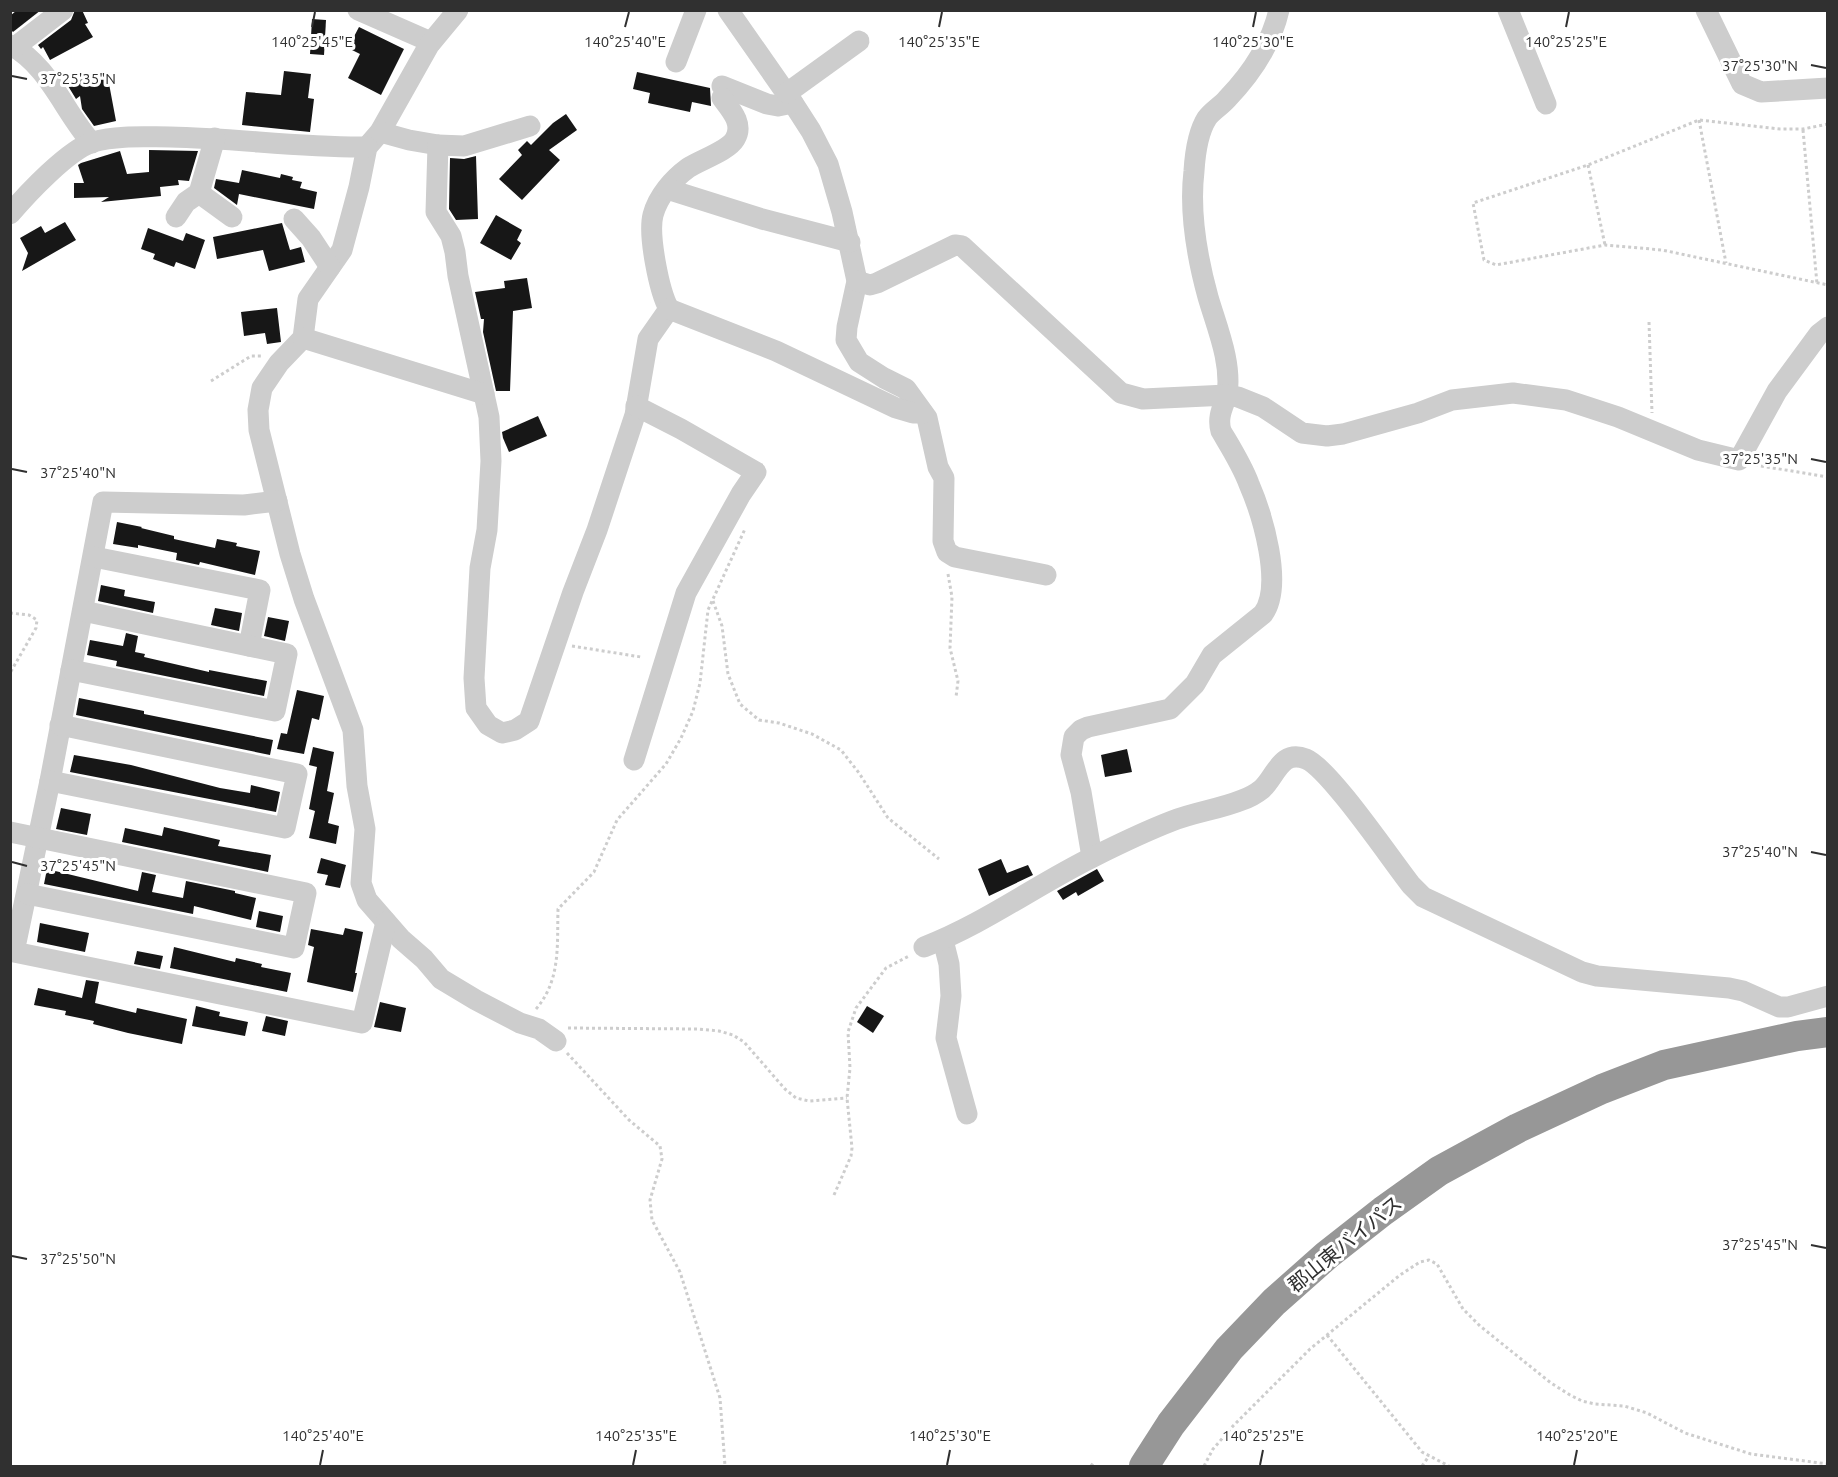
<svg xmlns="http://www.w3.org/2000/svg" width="1838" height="1477" font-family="Ubuntu,'Noto Sans JP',sans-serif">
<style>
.building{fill:#171717}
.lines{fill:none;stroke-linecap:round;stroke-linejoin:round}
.path{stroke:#cdcdcd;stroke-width:3;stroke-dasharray:3 3;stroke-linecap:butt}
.minor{stroke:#cdcdcd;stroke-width:21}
.highway{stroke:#979797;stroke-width:30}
.ticks{fill:none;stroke:#303030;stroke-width:2}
.labels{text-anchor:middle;stroke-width:6;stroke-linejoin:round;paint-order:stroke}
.street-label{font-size:20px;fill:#303030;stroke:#fff}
.ticks-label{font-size:15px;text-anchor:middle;fill:#303030;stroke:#fff;stroke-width:6;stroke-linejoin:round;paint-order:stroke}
</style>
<rect width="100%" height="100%" fill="#fff"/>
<g class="building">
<polygon points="17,10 41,10 13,32 10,29 10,16"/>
<polygon points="75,10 82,10 88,23 85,24 93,37 50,60 43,47 41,49 38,45 71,20"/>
<polygon points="312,19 326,20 324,55 310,54"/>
<polygon points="359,27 404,49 381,95 348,78 360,54 348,48"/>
<polygon points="284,71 311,74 308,98 314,99 310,132 242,125 246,92 281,95"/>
<polygon points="637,72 710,88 711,106 692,102 690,112 648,103 650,93 633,89"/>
<polygon points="107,73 116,121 94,126 82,109 80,96 76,99 65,81"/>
<polygon points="566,114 577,130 549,150 560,160 522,200 499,179 522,155 518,150 527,141 531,145 553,123"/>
<polygon points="149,150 198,151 189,181 178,180 179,185 160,187 161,196 101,202 109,197 74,198 74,183 84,183 78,165 81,163 120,151 127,174 149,172"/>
<polygon points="476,156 478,219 456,220 449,209 450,158 464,159"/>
<polygon points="242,170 280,178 281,174 293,177 292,180 302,182 300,188 317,192 314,209 239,194 237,205 214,188 216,179 239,183"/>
<polygon points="496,215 522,230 517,240 521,243 511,260 480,243"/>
<polygon points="65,222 76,240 22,271 28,253 20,238 41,226 45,233"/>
<polygon points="282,223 290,250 301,247 305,262 269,271 263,250 217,259 213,237"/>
<polygon points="148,228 183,241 186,233 205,240 195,269 176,262 174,267 153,259 155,254 141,249"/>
<polygon points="527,278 532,308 513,311 510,391 496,391 483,332 484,319 481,319 475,292 505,288 504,281"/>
<polygon points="277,308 281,342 267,344 265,333 244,336 241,312"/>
<polygon points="538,416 547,436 509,452 503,438 502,432"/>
<polygon points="117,522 142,527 141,528 174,536 174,539 215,548 217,539 237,543 236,546 260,551 255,575 200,562 199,565 176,560 177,553 138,545 138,548 113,544"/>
<polygon points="101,585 125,590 124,596 155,602 153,613 98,601"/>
<polygon points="215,608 242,613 239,631 211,625"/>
<polygon points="268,617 289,621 285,641 264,636"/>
<polygon points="126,633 138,636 135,652 145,654 144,657 209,672 209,670 267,681 264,696 116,666 117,661 87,655 90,640 123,646"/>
<polygon points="297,690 324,696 319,720 312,718 304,754 277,749 281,733 287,734"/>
<polygon points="79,698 144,711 144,714 273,740 270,755 76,715"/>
<polygon points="313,747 334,752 327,791 334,793 328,823 339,826 336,844 309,838 315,811 309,809 317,767 309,765"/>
<polygon points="1127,749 1132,772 1105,777 1101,755"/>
<polygon points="74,755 131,765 220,788 250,793 251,785 280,792 276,812 70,772"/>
<polygon points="61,808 91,814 87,835 56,829"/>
<polygon points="164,827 220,840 218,846 271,855 268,872 122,842 125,828 162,836"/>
<polygon points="321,858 346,865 340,888 325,885 328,875 317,873"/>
<polygon points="1001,859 1007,873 1028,865 1033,875 989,896 978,869"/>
<polygon points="47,869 138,891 142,872 156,875 152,892 183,898 186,881 235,891 235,893 256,898 251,920 194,906 193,914 44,884"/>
<polygon points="1097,869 1104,881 1078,896 1076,892 1063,900 1057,891"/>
<polygon points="259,911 283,916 280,932 256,927"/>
<polygon points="40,923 89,933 85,952 37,942"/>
<polygon points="345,928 363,932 355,973 357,973 353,992 307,982 314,947 308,945 311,929 343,935"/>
<polygon points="174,947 235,962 236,958 262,964 261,967 291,973 287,992 170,968"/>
<polygon points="137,951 163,956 160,969 134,964"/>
<polygon points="86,980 99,982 95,1003 136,1013 137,1008 187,1019 182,1044 128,1033 93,1024 94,1021 65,1015 66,1011 34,1005 38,988 82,998"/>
<polygon points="380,1002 406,1008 401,1032 374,1027"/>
<polygon points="196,1006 220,1012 219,1016 248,1022 245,1036 192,1026"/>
<polygon points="867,1006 884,1016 873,1033 857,1022"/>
<polygon points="266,1016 288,1021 285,1036 262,1031"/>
</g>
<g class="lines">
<g class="path">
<polyline points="1699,120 1726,263"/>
<polyline points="1828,124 1803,129 1780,129 1699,120 1588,165 1473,203 1484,260 1496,265 1605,245 1662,250 1828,285"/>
<polyline points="1803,130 1817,284"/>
<polyline points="1588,165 1605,245"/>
<polyline points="1649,322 1652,413"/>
<polyline points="211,381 251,356 263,356"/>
<polyline points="1755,465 1828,477"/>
<polyline points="948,574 952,597 950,648 958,681 956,697"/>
<polyline points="713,601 722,626 728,674 740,704 759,720 779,723 812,734 841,750 859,773 888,818 939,859"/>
<polyline points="10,613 29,615 37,620 36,628 10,673"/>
<polyline points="572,646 641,657"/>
<path d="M536 1009C561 980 557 945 558 909L594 872 617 820 666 764 681 738 693 711 700 683 708 610 745 529"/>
<polyline points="568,1028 697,1029 719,1031 733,1035 744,1042 785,1089 796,1098 809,1101 847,1098"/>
<polyline points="567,1053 629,1120 660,1146 662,1159 650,1200 652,1220 680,1272 720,1398 725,1466"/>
<polyline points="834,1195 851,1156 852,1148 847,1098 850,1068 848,1032 856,1008 886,968 909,956"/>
<polyline points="1327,1335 1422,1452 1449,1466"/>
<polyline points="1091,1466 1094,1462"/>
<polyline points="1204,1466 1213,1449 1233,1426 1310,1349 1400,1275 1420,1262 1429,1260 1437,1264 1463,1309 1480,1326 1551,1383 1570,1395 1582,1401 1595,1404 1624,1406 1647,1413 1685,1433 1751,1454 1828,1464"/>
<polyline points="1422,1466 1429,1456"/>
</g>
<g class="minor">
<polyline points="358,10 431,42"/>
<polyline points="458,10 429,45 380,132 367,147 359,187 342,250 308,299 303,338 279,363 262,388 258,410 259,430 290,554 304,599 353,730 357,786 365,829 361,883 367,900 401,939 424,959 441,979 476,1000 520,1023 539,1029 556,1041"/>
<polyline points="728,10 793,103 811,131 828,164 842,212 857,281 847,327 846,340 859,362 884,378 906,389 927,418 938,467 944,478 943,541 947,552 955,557 1046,575"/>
<path d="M1279 10C1271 45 1251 74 1227 99 1221 106 1212 111 1207 118 1198 132 1195 155 1194 171 1189 213 1197 257 1208 297 1217 328 1232 362 1227 395L1238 397 1263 407 1302 433 1327 436 1343 434 1418 413 1452 400 1513 393 1566 400 1618 417 1698 450 1739 460 1777 391 1819 334 1828 327"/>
<polyline points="1508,10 1546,104"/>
<polyline points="1706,10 1742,84 1761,92 1828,88"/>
<path d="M10 45C49 65 64 112 92 143"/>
<polyline points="15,47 63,10"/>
<polyline points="676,62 696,10"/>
<polyline points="722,86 767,104 778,106 793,103"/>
<polyline points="787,93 859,41"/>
<polyline points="380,132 409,140 438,145 464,146 530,126"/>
<path d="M438 145 436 212 451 236 455 252 458 276 489 417 491 461 487 530 480 568 474 678 476 708 488 725 502 733 515 730 529 721 573 592 597 530 635 415 648 339 669 309C659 291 648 235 653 215 658 196 673 179 688 168 700 160 728 151 735 139 744 124 731 110 722 98"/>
<polyline points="667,189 762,219 850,242"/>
<polyline points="199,193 232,217"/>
<path d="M10 214C27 194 68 150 93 142 118 135 145 137 170 137 236 138 301 148 367 147"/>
<polyline points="176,217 186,202 199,193 215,138"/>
<polyline points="294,219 311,238 330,267"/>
<path d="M857 281 870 285 877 283 955 245 962 246 1121 393 1143 399 1227 395C1223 407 1217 417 1221 431 1231 448 1242 465 1249 484 1262 514 1284 585 1263 614L1212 655 1195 684 1170 709 1088 727 1081 730 1074 737 1071 755 1081 792 1092 857"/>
<polyline points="669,309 776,351 896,408 913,413 923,413"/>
<polyline points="303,338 484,394"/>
<polyline points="277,501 244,505 103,502 50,781 14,952 362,1023 386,922"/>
<polyline points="94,557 260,590 249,646"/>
<polyline points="71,670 275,711 287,654 83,611"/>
<polyline points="634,760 686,593 741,494 756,472 681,429 636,406"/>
<polyline points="50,781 285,828 297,774 60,725"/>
<polyline points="10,832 306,893 294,948 27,894"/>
<polyline points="943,940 949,964 951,996 946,1038 967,1114"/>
<path d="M924 947C984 924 1036 885 1093 857 1119 844 1146 831 1172 821 1195 812 1220 809 1242 800 1248 798 1257 793 1262 789 1276 776 1281 749 1306 759 1329 768 1392 861 1411 885L1423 897 1582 972 1597 976 1729 988 1743 991 1779 1007H1788L1828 996"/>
</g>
<polyline class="highway" points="1144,1466 1171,1424 1229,1349 1274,1302 1327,1255 1383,1211 1439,1171 1518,1128 1602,1089 1664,1065 1797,1036 1828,1032"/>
</g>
<path class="ticks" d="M312 27 315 12M625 27 629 12M939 27 942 12M1253 27 1256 12M1566 27 1569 12M1811 65 1826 68M12 76 27 79M1811 459 1826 462M12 469 27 472M1811 852 1826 855M12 862 27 866M1811 1245 1826 1248M12 1256 27 1259M320 1465 323 1450M633 1465 636 1450M947 1465 950 1450M1260 1465 1263 1450M1574 1465 1577 1450"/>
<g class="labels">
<g class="street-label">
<text transform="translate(1345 1244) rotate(-39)" y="7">郡山東バイパス</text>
</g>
</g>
<g class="ticks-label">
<text x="312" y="47">140°25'45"E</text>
<text x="625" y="47">140°25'40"E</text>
<text x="939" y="47">140°25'35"E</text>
<text x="1253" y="47">140°25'30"E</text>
<text x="1566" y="47">140°25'25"E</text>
<text x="1760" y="71">37°25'30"N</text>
<text x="78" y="84">37°25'35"N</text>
<text x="1760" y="464">37°25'35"N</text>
<text x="78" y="478">37°25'40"N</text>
<text x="1760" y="857">37°25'40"N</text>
<text x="78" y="871">37°25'45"N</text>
<text x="1760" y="1250">37°25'45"N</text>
<text x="78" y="1264">37°25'50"N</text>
<text x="323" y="1441">140°25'40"E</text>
<text x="636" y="1441">140°25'35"E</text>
<text x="950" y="1441">140°25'30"E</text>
<text x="1263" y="1441">140°25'25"E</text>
<text x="1577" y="1441">140°25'20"E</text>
</g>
<rect width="1838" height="1477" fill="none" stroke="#303030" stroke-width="24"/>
</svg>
